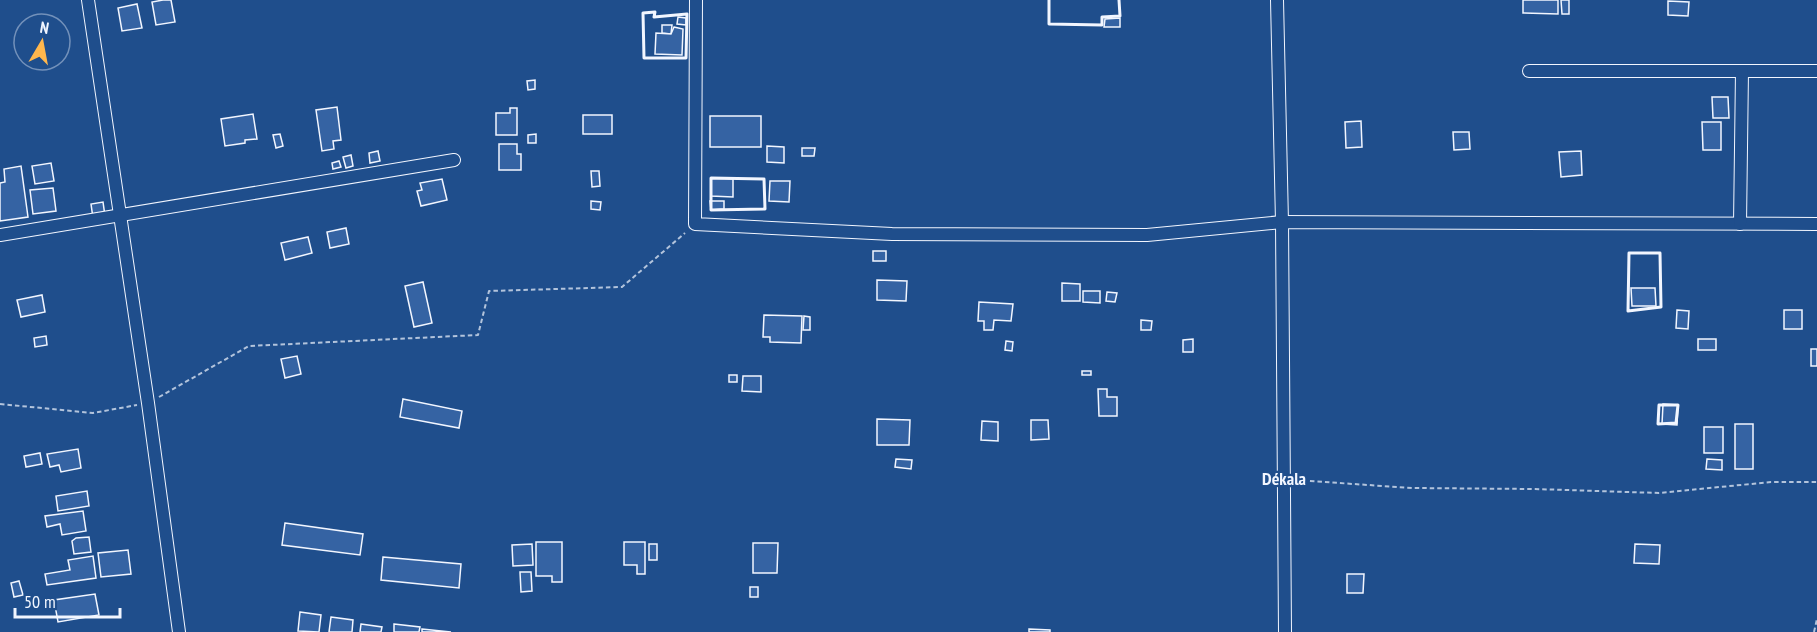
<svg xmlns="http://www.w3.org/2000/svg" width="1817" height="632" font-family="'PT Sans Narrow',sans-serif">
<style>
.building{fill:#3563a3;stroke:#f2f6ff;stroke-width:1.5}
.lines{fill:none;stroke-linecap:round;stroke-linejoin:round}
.minor-casing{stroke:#f2f6ff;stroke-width:14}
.path{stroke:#b3c4dc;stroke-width:2;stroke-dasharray:4.5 3;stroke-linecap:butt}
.minor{stroke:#1f4e8c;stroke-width:12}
.wall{stroke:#f2f6ff;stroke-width:3}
.labels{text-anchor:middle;stroke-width:4.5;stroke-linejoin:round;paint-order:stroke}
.quarter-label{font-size:18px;font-weight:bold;fill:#f2f6ff;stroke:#1f4e8c}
</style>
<rect width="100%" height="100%" fill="#1f4e8c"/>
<g class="building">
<polygon points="163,0 171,0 175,22 156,25 152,2"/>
<polygon points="1523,0 1558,0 1558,14 1523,13"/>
<polygon points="1561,0 1569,0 1569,14 1562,14"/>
<polygon points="1668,1 1689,2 1688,16 1668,15"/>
<polygon points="137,4 142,28 122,31 118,8"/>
<polygon points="678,17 686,18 686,25 677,24"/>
<polygon points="1120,18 1120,27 1104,27 1105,19"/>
<polygon points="662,25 672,25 671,34 662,33"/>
<polygon points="674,27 683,29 682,55 655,54 656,33 671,34"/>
<polygon points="535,80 535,89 528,90 527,81"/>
<polygon points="1712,97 1728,97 1729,118 1713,118"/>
<polygon points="337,107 341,140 333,141 334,149 322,151 316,110"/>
<polygon points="510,108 517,108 517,135 496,135 496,113 510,113"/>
<polygon points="253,114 257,139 245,140 245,143 225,146 221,119"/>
<rect x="583" y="115" width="29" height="19"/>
<rect x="710" y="116" width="51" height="31"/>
<polygon points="1361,121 1362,147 1346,148 1345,122"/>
<polygon points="1702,122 1721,122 1721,150 1703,150"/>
<polygon points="1453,132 1469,132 1470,149 1454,150"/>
<polygon points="280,134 283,146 276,148 273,135"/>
<polygon points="536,134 536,143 528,143 528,135"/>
<polygon points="499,144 517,144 517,154 521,154 521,170 499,170"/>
<polygon points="767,146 784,147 784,163 767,162"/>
<polygon points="802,148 815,148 814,156 802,156"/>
<polygon points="378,151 380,161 370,163 369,153"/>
<polygon points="1581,151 1582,175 1561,177 1559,152"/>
<polygon points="351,155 353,166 346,168 343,157"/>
<polygon points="339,161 341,167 333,169 332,163"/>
<polygon points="51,163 54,181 35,184 32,166"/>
<polygon points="21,166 28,217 0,221 0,183 5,182 4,169"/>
<polygon points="591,171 599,171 600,186 592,187"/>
<polygon points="711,178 733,179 733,197 711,196"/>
<polygon points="442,179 447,200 421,206 417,191 422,190 420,183"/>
<polygon points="770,181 790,181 789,202 769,201"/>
<polygon points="53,188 56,211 33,214 30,190"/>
<polygon points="591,201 601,202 600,210 591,209"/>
<polygon points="710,201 724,201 724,209 711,210"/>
<polygon points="103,202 105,216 93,218 91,204"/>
<polygon points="346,228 349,244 330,248 327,232"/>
<polygon points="308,237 312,253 285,260 281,243"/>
<rect x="873" y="251" width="13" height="10"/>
<polygon points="877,280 907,281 906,301 877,300"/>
<polygon points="423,282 432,323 414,327 405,286"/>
<polygon points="1062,283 1080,284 1080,301 1062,301"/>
<polygon points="1631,288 1655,288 1656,306 1632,306"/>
<polygon points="1083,291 1100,291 1100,303 1083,302"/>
<polygon points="1107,292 1117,293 1115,302 1106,301"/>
<polygon points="42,295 45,312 21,317 17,300"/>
<polygon points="979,302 1013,304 1011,321 994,320 993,330 984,330 984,321 978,321"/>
<polygon points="1677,310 1689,311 1688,329 1676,328"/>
<rect x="1784" y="310" width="18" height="19"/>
<polygon points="764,315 802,316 801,343 770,342 770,337 763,337"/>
<polygon points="804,316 810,317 810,330 803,330"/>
<polygon points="1141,320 1152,321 1151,330 1141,330"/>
<polygon points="46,336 47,345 35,347 34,338"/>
<polygon points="1193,339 1193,352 1183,352 1183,340"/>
<rect x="1698" y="339" width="18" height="11"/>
<polygon points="1006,341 1013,342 1012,351 1005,350"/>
<rect x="1811" y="349" width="6" height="17"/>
<polygon points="297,356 301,374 285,378 281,359"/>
<rect x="1082" y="371" width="9" height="4"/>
<rect x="729" y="375" width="8" height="7"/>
<polygon points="743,376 761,376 761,392 742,391"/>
<polygon points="1098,389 1107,389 1107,397 1117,397 1117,416 1099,416"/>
<polygon points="403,399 462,411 459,428 400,417"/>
<polygon points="1663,404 1678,405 1677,425 1662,424"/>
<polygon points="877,419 910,420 909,445 877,445"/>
<polygon points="1031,420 1048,420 1049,439 1031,440"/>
<polygon points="982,421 998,422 998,441 981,440"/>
<rect x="1735" y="424" width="18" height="45"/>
<rect x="1704" y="427" width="19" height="26"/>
<polygon points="78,449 81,468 61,472 59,465 50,467 47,454"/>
<polygon points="40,453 42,464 26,467 24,456"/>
<polygon points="896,459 912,460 911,469 895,467"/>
<polygon points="1707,459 1722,460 1722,470 1706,469"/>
<polygon points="87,491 89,506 58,511 56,496"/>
<polygon points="83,511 86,531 62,535 60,524 47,527 45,516"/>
<polygon points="285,523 363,534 360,555 282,545"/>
<polygon points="89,537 91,552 74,554 72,541 76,538"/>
<polygon points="536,542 562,542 562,582 552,582 552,576 536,576"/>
<polygon points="624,542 645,542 645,574 637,574 637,565 624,565"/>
<polygon points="753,543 778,543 777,573 753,573"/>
<polygon points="532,544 533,565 513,566 512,545"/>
<rect x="649" y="544" width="8" height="16"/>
<polygon points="1635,544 1660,545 1659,564 1634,563"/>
<polygon points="128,550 131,574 101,577 98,553"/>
<polygon points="93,556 96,578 47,585 45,574 70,570 68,560"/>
<polygon points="383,557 461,564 459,588 381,580"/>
<polygon points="520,572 531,572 532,591 521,592"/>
<polygon points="1347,574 1364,574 1363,593 1347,593"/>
<polygon points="19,581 23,595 14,597 11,583"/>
<rect x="750" y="587" width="8" height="10"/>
<polygon points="95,594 99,615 58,622 54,600"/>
<polygon points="300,612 321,615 319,632 298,631"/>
<polygon points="331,617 353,620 352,632 329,632"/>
<polygon points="361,624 382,627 381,632 360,632"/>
<polygon points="394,624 420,627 419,632 394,632"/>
<polygon points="422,629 451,632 422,632"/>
<polygon points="1029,629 1050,630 1050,632 1029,632"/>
</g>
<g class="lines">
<defs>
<g id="minor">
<polyline points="88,0 148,403 179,632"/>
<polyline points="696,0 695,224 892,234 1147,235 1282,222 1817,224"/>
<polyline points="1277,0 1282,222 1285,632"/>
<polyline points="1529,71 1817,71"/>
<polyline points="1740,224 1742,71"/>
<polyline points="0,235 454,160"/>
</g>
</defs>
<use href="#minor" class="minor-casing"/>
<g class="path">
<polyline points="159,397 249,346 478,335 489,291 622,287 685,233"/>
<polyline points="0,404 93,413 137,405"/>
<polyline points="1295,480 1412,488 1535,489 1659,493 1771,482 1817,482"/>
<polyline points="1814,632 1817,619"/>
</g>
<use href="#minor" class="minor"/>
<g class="wall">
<polyline points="1049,0 1049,24 1102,25 1102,17 1120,16 1119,0"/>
<polygon points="655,12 654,17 687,14 686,58 644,58 643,13"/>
<polygon points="711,178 764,179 765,209 711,210"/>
<polygon points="1629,253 1660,253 1661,307 1628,311"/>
<polygon points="1659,405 1678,405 1676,423 1658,424"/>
</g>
</g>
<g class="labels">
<g class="quarter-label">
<text x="1284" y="485">Dékala</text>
</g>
</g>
<g transform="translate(42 42) rotate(10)"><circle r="28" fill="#1f4e8c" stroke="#7391ba" stroke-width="1.5"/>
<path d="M0-4.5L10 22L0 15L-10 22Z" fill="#ffb74d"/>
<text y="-9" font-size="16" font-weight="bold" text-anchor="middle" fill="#f2f6ff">N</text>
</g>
<path d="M15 608v9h105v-9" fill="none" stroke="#f2f6ff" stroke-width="3"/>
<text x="24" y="608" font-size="18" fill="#f2f6ff" stroke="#1f4e8c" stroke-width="4.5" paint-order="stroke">50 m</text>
</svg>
